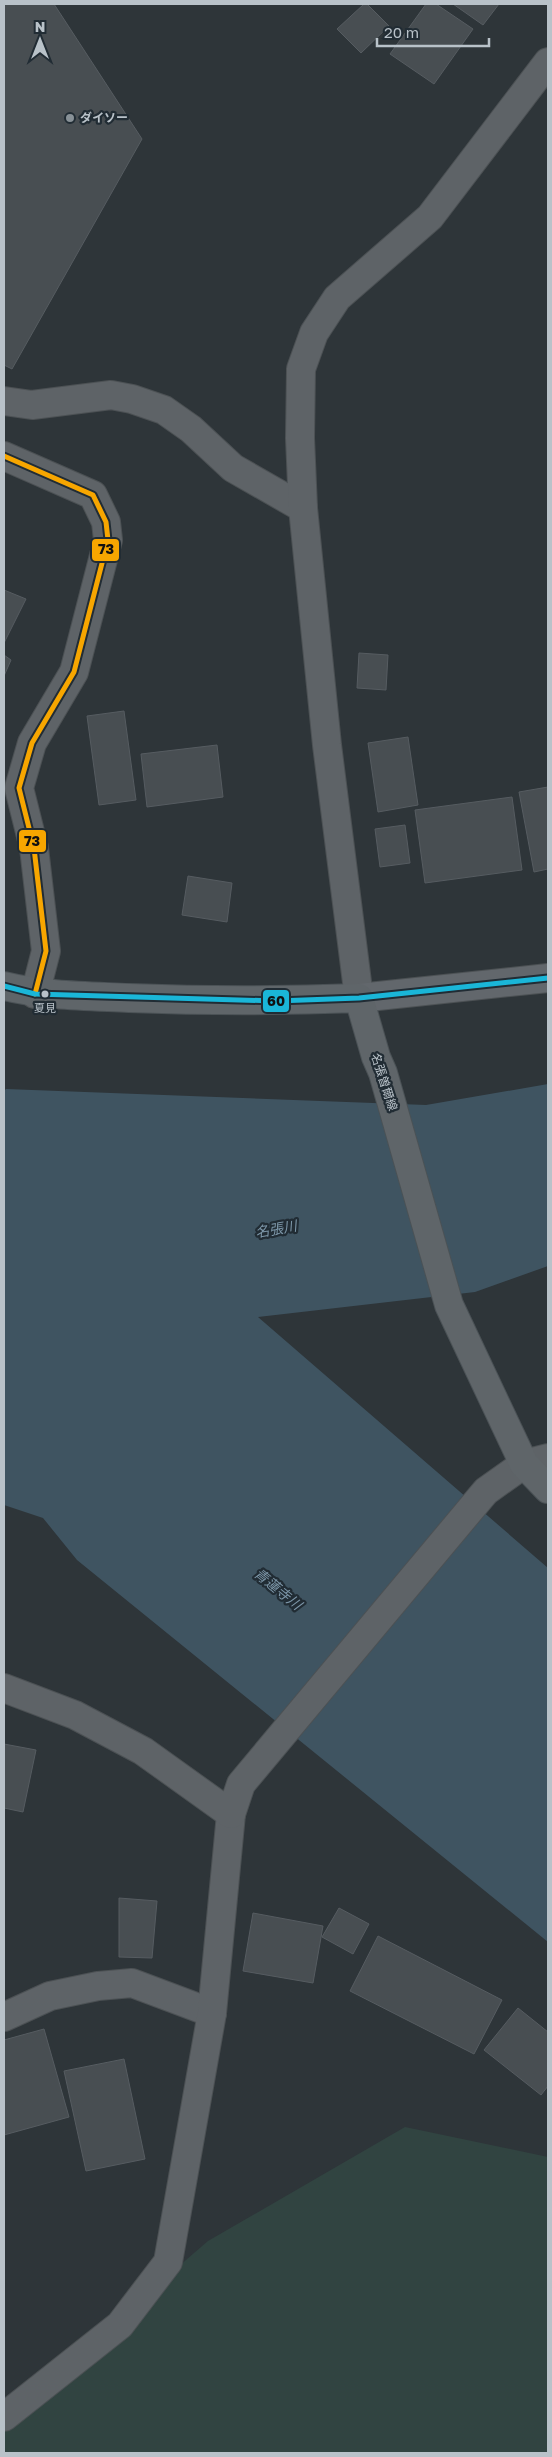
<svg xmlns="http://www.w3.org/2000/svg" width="552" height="2457" font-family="'Golos Text','Noto Sans JP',sans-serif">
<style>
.green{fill:#314441}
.water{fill:#3f5461}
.building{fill:#484e52;stroke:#565c61}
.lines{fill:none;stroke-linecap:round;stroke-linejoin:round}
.minor-casing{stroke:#4c5154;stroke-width:30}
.tertiary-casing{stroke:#4c5154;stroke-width:30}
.secondary-casing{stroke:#4c5154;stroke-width:30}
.primary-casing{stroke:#4b5256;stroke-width:30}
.minor{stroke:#5e6367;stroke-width:28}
.tertiary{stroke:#5e6367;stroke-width:28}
.secondary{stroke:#62676c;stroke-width:28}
.primary{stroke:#5f6569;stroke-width:28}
.bus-1-casing{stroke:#212c34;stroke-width:9}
.bus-2-casing{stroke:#212c34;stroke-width:9}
.bus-1{stroke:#f7a600;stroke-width:5}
.bus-2{stroke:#1ab6d8;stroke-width:5}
.poi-dot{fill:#889197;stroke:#212c34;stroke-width:2}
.bus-dot{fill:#b9c2c9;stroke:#212c34;stroke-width:2}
.labels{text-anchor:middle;stroke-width:4.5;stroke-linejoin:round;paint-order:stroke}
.bus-label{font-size:11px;fill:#b9c2c9;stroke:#212c34}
.poi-label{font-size:12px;font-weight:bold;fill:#b9c2c9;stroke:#212c34;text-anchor:start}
.street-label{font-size:12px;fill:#b9c2c9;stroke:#212c34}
.water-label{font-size:14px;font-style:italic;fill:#7d97a9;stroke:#212c34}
.line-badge{stroke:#212c34;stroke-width:2}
.pale-badge-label{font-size:14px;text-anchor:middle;font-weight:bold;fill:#111}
</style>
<rect width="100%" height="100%" fill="#2e3539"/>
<polygon class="green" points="405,2127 548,2157 548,2453 4,2453 4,2417 208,2241"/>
<polygon class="water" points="548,1084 548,1266 475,1292 258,1317 548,1568 548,1942 77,1560 43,1518 4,1505 4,1091 6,1089 426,1105"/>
<g class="building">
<polygon points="4,4 54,4 142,139 12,369 4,365"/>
<polygon points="364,4 367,4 389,26 361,53 337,29"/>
<polygon points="426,4 436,4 473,29 434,84 390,54"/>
<polygon points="453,4 499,4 483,25"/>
<polygon points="4,590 26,599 4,643"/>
<polygon points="359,653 388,655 386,690 357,688"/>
<polygon points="4,655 11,660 4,676"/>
<polygon points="124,711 136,800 99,805 87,716"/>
<polygon points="408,737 418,805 378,812 368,743"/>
<polygon points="217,745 223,797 147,807 141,754"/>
<polygon points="548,787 548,869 534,872 519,792"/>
<polygon points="512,797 522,870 425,883 415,810"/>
<polygon points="405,825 410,863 380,867 375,829"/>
<polygon points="188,876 232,883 227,922 182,915"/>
<polygon points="4,1744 36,1750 23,1812 4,1808"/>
<polygon points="119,1898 157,1901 152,1958 119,1957"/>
<polygon points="339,1908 369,1924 353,1954 322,1937"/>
<polygon points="253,1913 323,1926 313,1983 243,1971"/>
<polygon points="378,1936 502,2000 474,2054 350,1991"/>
<polygon points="518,2008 548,2032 548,2086 541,2095 484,2050"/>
<polygon points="44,2029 69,2117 4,2135 4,2040"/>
<polygon points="124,2059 145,2159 86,2171 64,2071"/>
</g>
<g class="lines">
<defs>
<g id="minor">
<polyline points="4,401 32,405 111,395 132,399 164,410 191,429 233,468 303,508"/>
<polyline points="4,456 93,495 106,522 108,540 74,672 32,743 19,788 34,848 46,951 35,994"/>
<polyline points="359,998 327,745 303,508 300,438 301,369 314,333 337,298 430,217 548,62"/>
<polyline points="524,1464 548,1458"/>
<polyline points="4,2017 50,1996 98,1986 132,1983 212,2013"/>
<polyline points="4,2417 120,2325 168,2262 212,2013 231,1814"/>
</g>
<polyline id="tertiary" points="4,1688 75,1715 143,1751 231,1814 241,1784 480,1498 486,1491 524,1464"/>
<polyline id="secondary" points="359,998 548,978"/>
<path id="primary" d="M4 986C45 996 87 996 129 998 206 1001 282 1001 359 998L376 1057 383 1073 449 1305 524 1464 548 1489"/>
</defs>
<use href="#minor" class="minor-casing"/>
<use href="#tertiary" class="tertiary-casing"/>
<use href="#secondary" class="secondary-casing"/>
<use href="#primary" class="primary-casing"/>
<use href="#minor" class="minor"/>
<use href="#tertiary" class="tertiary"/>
<use href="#secondary" class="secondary"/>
<use href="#primary" class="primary"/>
<defs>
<polyline id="bus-1" points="4,456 93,495 106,522 108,540 74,672 32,743 19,788 34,848 46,951 35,994"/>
<polyline id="bus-2" points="4,986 35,994 276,1001 359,998 548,978"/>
</defs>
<use href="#bus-1" class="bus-1-casing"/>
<use href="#bus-2" class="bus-2-casing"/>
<use href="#bus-1" class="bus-1"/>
<use href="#bus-2" class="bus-2"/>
</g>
<circle class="poi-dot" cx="70" cy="118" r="5"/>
<circle class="bus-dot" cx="45" cy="994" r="4.5"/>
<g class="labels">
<g class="bus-label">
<text x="45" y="1012">夏見</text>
</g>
<g class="poi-label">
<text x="80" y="122">ダイソー</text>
</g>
<g class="street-label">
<text transform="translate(384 1082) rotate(72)" y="4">名張曽爾線</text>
</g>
<g class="water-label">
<text transform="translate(276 1229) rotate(-10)" y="5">名張川</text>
<text transform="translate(278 1589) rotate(39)" y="5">青蓮寺川</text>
</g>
</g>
<g class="line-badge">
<rect x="91" y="538" width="29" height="24" rx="5" fill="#f7a600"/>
<rect x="18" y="829" width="29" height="24" rx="5" fill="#f7a600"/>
<rect x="262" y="989" width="28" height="24" rx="5" fill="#1ab6d8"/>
</g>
<g class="pale-badge-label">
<text x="106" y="554">73</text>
<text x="32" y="846">73</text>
<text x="276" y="1006">60</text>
</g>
<rect width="552" height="2457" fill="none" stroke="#b9c2c9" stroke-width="10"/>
<g transform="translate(40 40)" stroke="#212c34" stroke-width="4" paint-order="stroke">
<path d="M0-4L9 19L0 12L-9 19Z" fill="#b9c2c9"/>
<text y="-8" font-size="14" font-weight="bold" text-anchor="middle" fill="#b9c2c9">N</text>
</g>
<path d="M377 38v8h112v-8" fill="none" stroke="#b9c2c9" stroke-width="2.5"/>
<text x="384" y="38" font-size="15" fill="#b9c2c9" stroke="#212c34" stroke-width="4" paint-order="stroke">20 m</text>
</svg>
